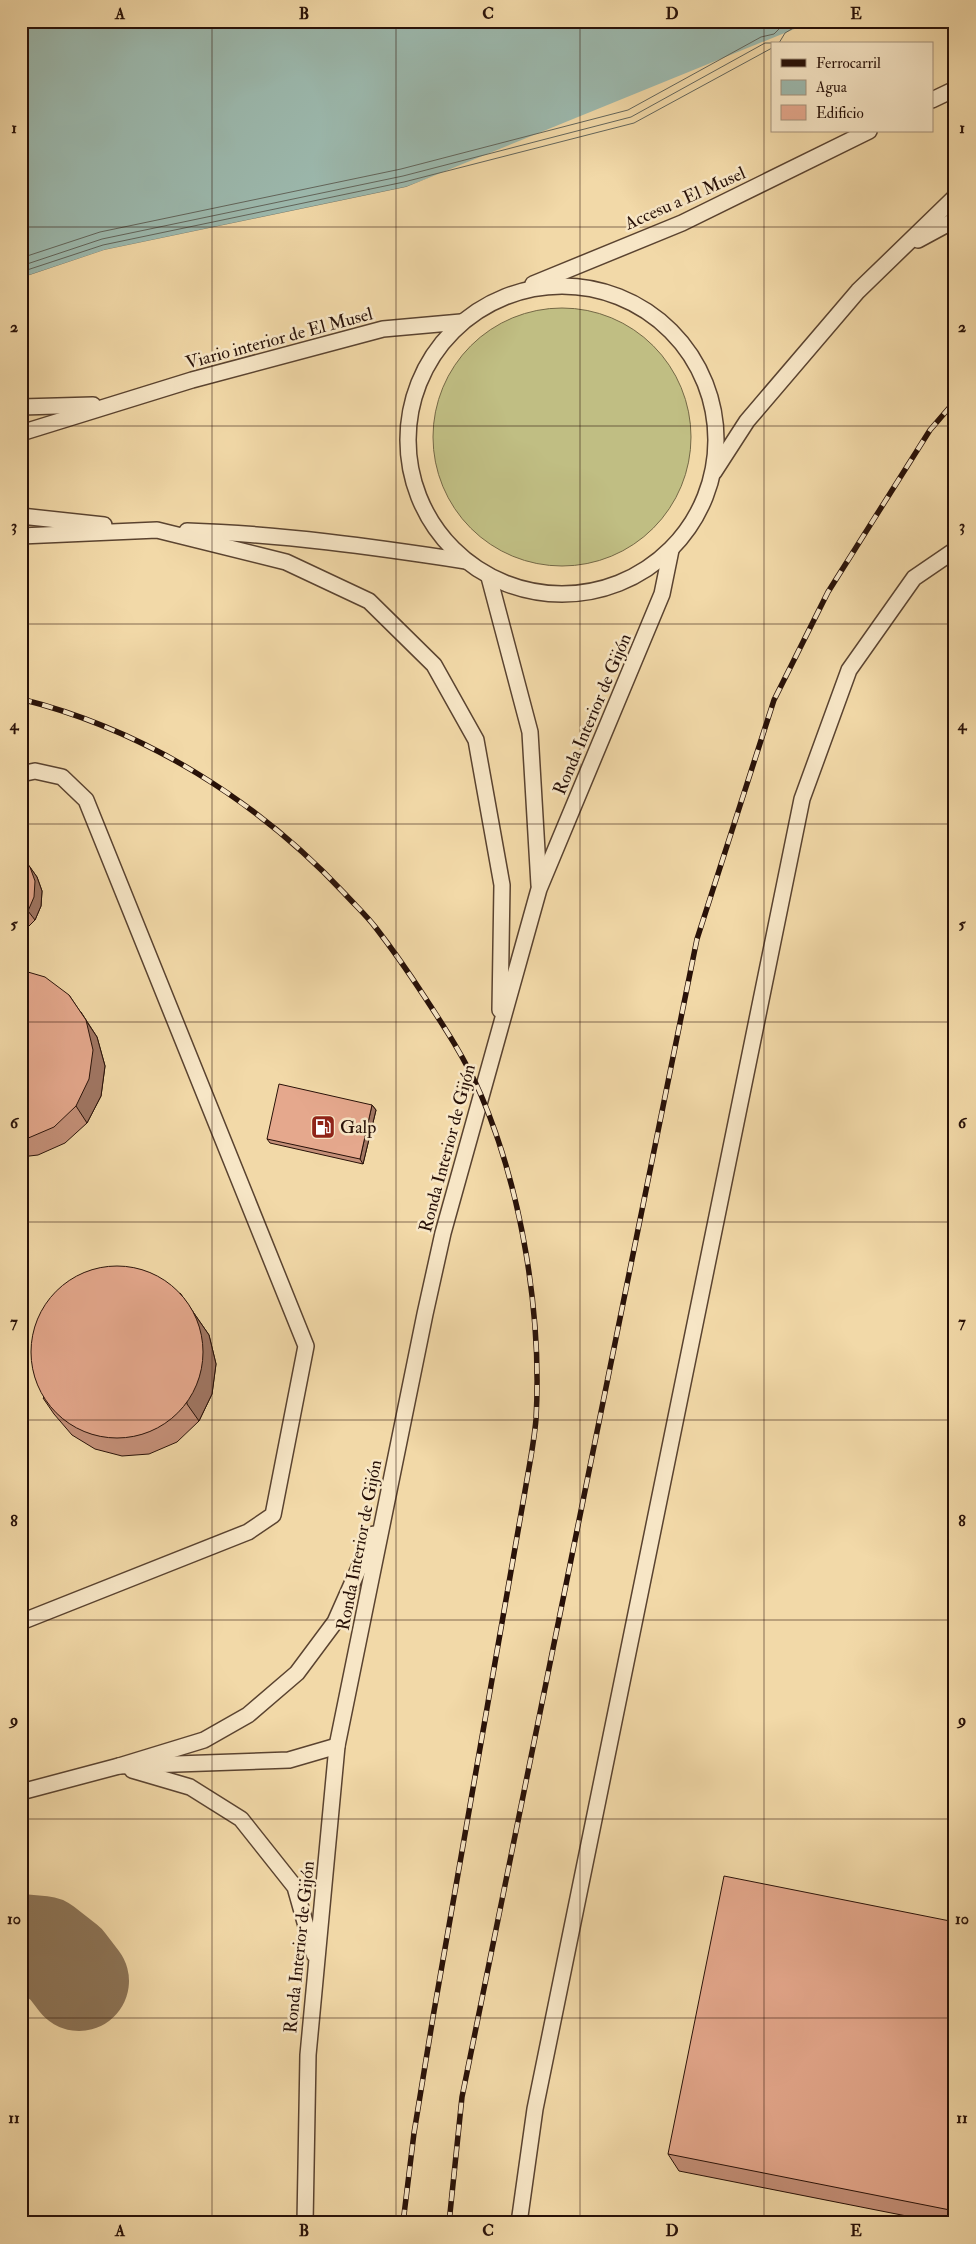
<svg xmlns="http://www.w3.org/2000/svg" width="976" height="2244" font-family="'IM FELL Double Pica',serif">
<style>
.green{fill:#c0be83;stroke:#746846}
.water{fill:#9cb9ae;stroke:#6e766c}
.pier{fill:#f2d9a8}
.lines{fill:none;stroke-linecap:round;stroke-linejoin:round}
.shore{stroke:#62655b;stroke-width:1}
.taxiway{stroke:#8d7558;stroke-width:100}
.service-casing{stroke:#5a4330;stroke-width:18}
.service{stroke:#f7e6c6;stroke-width:15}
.rail-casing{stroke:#281108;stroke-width:5.5}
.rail{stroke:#f7e6c6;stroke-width:4;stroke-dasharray:11;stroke-linecap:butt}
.wall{fill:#c59079;stroke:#281108}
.shaded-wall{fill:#a07663;stroke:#281108}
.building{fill:#e5a88d;stroke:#281108}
.grid{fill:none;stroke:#281108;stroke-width:1;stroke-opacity:0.55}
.labels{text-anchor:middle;stroke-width:5;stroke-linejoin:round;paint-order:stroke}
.street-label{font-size:18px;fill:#281108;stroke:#f7e6c6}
.poi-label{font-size:18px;fill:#281108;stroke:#f7e6c6;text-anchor:start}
.neatline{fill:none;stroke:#281108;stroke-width:2}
.grid-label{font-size:16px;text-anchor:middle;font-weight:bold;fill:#281108}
</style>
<rect width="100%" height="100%" fill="#f2d9a8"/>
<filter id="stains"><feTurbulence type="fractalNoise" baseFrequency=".004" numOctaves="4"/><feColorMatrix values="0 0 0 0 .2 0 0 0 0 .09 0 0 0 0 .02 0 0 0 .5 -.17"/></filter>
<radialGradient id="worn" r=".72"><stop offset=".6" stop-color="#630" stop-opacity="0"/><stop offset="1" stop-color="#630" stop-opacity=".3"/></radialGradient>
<circle class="green" cx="562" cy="437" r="129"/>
<polygon class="water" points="21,21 829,21 772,44 772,52 406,187 105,250 21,278"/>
<polygon class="pier" points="814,21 831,21 793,44 772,44 772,55 637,130 406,190 105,252 21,280 21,278 104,250 406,187"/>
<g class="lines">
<g class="shore">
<polyline points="21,258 100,232 401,169 628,110 761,37 774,34 781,27 790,21"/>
<polyline points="21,266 102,239 403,176 631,117 765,43 779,43 785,33 805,21"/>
<polyline points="21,272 103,245 404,182 634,123 772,48"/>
</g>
<polyline class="taxiway" points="21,1944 43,1946 66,1964 79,1981"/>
<defs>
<g id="service">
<polyline points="932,100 955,89"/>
<polyline points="918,240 955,220"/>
<polyline points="533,284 682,223 869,131"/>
<circle cx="562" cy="440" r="154"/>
<polyline points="21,407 93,405"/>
<polyline points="21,433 192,380 383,329 461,322"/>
<polyline points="714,472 747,421 858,291 955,197"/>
<polyline points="21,516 104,525"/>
<path d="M187 531C281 534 374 547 466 561"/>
<polyline points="21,536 157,530 286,562 369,601 434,665 476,740 502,885 500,1010"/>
<polyline points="489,577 530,732 539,885"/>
<polyline points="21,774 35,771 62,777 86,800 306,1346 273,1515 248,1532 21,1622"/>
<polyline points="119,1766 204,1740 248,1715 297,1673 335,1622 374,1534"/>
<polyline points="132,1770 190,1787 241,1819 295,1887 314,1954"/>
<polyline points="21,1792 119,1766 289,1760 337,1746"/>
<polyline points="305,2223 308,2055 337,1746 425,1314 443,1233 539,889 662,594 671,550"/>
<polyline points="519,2223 535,2109 802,799 849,670 914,578 955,550"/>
</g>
</defs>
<use href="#service" class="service-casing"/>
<use href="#service" class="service"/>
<defs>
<g id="rail">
<path d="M21 699C145 730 258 801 345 894 355 905 367 916 376 928 393 950 409 973 424 996 445 1028 466 1060 481 1095 522 1191 542 1315 536 1419 534 1443 529 1467 525 1491L433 2017 414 2133 403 2223"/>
<polyline points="449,2223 462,2097 697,939 774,700 828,592 930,430 955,401"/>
</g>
</defs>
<use href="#rail" class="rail-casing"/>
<use href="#rail" class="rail"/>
</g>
<g class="wall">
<polygon points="21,855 37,877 42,891 41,906 35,920 24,931 21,932"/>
<polygon points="21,970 81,1012 97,1037 105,1066 101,1096 87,1123 65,1143 38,1155 21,1157"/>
<polygon points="372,1105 376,1110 363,1164 270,1143 267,1139"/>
<polygon points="180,1293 209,1335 216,1364 212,1394 199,1421 177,1442 149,1454 122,1456 95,1449 72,1435 54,1414 43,1398"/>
<polygon points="955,1922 955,2223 942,2223 679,2171 668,2154"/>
</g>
<g class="shaded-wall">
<polygon points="30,867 37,877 42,891 41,906 35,920 28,911"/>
<polygon points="69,995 97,1037 105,1066 101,1096 87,1123 76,1106"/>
<polygon points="372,1105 376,1110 363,1164 360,1159"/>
<polygon points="180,1293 209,1335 216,1364 212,1394 199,1421 187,1404"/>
</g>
<g class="building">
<polygon points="21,855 30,867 35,881 34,897 28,911 21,918"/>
<polygon points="21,970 45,977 69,995 86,1020 93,1050 89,1079 76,1106 54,1127 26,1139 21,1139"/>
<polygon points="279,1084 372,1105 360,1159 267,1139"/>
<circle cx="117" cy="1352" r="86"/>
<polygon points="724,1876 955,1922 955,2211 668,2154"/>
</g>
<path class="grid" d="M212 21V2223M396 21V2223M580 21V2223M764 21V2223M21 227H955M21 426H955M21 624H955M21 824H955M21 1022H955M21 1222H955M21 1420H955M21 1620H955M21 1819H955M21 2018H955"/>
<defs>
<symbol id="fuel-square" viewBox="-11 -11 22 22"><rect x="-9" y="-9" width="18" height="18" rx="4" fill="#8f2418" stroke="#f7e6c6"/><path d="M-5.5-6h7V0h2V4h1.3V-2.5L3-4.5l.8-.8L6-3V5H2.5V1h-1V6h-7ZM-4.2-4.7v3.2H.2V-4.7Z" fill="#fff"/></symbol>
</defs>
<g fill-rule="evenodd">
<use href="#fuel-square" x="309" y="1113" width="28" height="28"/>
</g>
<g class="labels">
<g class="street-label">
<text transform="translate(685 198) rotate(-24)" y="6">Accesu a El Musel</text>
<text transform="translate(279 338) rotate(-15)" y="6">Viario interior de El Musel</text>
<text transform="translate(592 714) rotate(-67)" y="6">Ronda Interior de Gijón</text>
<text transform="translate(447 1148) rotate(-75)" y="6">Ronda Interior de Gijón</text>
<text transform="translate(359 1545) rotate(-79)" y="6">Ronda Interior de Gijón</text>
<text transform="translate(299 1947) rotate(-84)" y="6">Ronda Interior de Gijón</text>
</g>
<g class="poi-label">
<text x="340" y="1133">Galp</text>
</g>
</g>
<rect width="976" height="2244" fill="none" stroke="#f2d9a8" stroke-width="55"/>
<rect x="771" y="42" width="162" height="90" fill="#f7e6c6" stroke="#a4917a"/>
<rect x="781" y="59" width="25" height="8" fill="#281108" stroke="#a4917a"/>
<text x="816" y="68" font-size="15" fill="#281108">Ferrocarril</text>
<rect x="781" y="80" width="25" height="15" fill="#9cb9ae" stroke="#a4917a"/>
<text x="816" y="92" font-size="15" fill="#281108">Agua</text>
<rect x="781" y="105" width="25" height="15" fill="#e5a88d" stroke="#a4917a"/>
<text x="816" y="118" font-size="15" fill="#281108">Edificio</text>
<rect x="28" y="28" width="920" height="2188" class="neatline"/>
<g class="grid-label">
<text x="120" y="19">A</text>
<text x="304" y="19">B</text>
<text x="488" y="19">C</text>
<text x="672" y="19">D</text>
<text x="856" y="19">E</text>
<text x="14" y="133">1</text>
<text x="962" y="133">1</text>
<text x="14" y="332">2</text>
<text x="962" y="332">2</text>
<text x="14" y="531">3</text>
<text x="962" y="531">3</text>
<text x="14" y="730">4</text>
<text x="962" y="730">4</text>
<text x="14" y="929">5</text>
<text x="962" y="929">5</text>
<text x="14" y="1128">6</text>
<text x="962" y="1128">6</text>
<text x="14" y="1327">7</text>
<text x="962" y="1327">7</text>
<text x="14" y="1526">8</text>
<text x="962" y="1526">8</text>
<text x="14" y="1725">9</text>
<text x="962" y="1725">9</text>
<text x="14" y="1924">10</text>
<text x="962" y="1924">10</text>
<text x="14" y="2123">11</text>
<text x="962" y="2123">11</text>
<text x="120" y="2236">A</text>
<text x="304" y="2236">B</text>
<text x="488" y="2236">C</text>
<text x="672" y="2236">D</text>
<text x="856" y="2236">E</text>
</g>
<rect width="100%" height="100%" filter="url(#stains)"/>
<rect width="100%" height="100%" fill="url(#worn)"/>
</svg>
